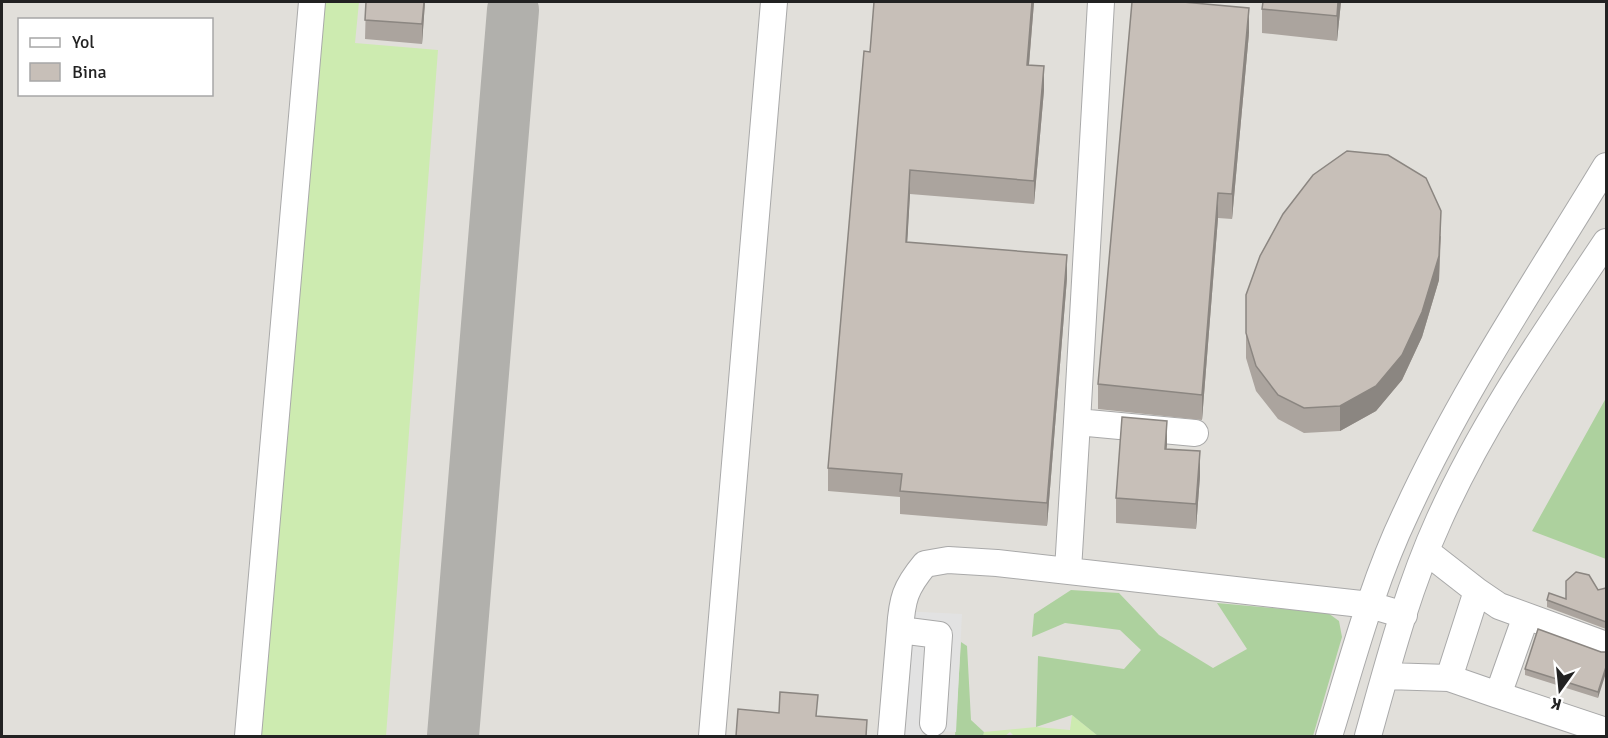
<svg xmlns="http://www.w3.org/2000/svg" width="1608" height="738" viewBox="0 0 1608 738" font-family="Signika,sans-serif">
  <rect width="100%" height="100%" fill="#f2efe9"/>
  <path fill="#e1dfda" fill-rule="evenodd" d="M2,2H1606V736H2ZM20,20H212V94H20Z"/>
  <path fill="#cdebb0" d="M323,2H359L355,43L438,50L386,736H257Z
    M1072,715L1098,736H1014L1010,732L1005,736H983L984,732L1036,727L1070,730Z"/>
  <path fill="#add19e" d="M1606,398V559L1532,531Z
    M1071,590L1119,593L1159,635L1213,668L1247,649L1217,603L1328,613L1339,621L1342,637L1313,736H1098L1072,715L1036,727L1038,656L1124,669L1141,650L1120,630L1065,623L1032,637L1034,614Z
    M961,642L967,646L971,720L984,732L983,736H955Z"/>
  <path fill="#e2e2e2" d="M901,611L962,614L956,732L922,730L921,736H891Z"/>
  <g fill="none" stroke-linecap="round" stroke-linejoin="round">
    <path stroke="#b1b0ac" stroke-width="52" d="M453,736L513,10"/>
    <g stroke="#a9a9a9" stroke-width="28">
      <path id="minor" d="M1101,2L1077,422L1195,433
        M1068,570L1077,422
        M1477,591L1499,606L1606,645
        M900,630C902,599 905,588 925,564L948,560L997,563L1370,605L1404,615
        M1386,676L1449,678L1477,591L1427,552
        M1449,678L1498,695L1526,616
        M1498,695L1606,731
        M248,736L312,2
        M712,736L774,2
        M891,736L900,630L939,635L933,723
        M1329,736C1352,662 1372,584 1406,513C1462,391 1537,280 1606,166
        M1368,736C1388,664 1408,588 1439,520C1484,420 1546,332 1606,242"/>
    </g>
    <use href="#minor" stroke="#fff" stroke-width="26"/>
  </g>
  <path fill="#aba49e" d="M366,2H425L422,44L365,39Z
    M1034,2L1029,65L1044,90L1034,204L910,194L907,242L1067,278L1047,526L900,514V497L828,491V468L870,52Z
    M1341,2L1337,41L1262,33V9Z
    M1249,33L1232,219L1218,218L1202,420L1098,409V384Z
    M1441,236L1439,280L1422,337L1402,380L1376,411L1340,431L1304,433L1278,419L1256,391L1246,358V295Z
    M1167,449L1200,476L1196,529L1116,523V498Z
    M1606,588V629L1547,607V600L1566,599Z
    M1601,652L1598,698L1525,675V669Z"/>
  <path fill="#8b8681" d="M424,2H425L422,44V24Z
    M1032,2H1034L1027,88V65Z
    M1338,2H1341L1337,41V16Z
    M1249,8V33L1232,219V194Z
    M1044,66V90L1034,204V181Z
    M910,170V194L906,265V242Z
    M1218,193V218L1202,420V395Z
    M1441,211L1439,280L1422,337L1402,380L1376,411L1340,431V406Z
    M1067,255V278L1047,526V503Z
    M1167,421V445L1165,473V449Z
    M1200,451V476L1196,529V504Z
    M1606,667V673L1598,698V692Z"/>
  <path fill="#c7bfb8" stroke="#8b8681" stroke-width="1.5" d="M366,2H424L422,24L365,20Z
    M874,2H1032L1027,65L1044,66L1034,181L910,170L906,242L1067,255L1047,503L900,491L902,474L828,468L864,51L870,52Z
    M1132,2H1183L1249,8L1232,194L1218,193L1202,395L1098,384Z
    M1263,2H1338L1337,16L1262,9Z
    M1347,151L1388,155L1426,178L1441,211L1439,256L1422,312L1402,355L1376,386L1340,406L1304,408L1278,395L1256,366L1246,333V295L1260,256L1283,214L1313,175Z
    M1122,417L1167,421L1165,449L1200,451L1196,504L1116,498Z
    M1576,572L1589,575L1598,590L1606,588V622L1547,600L1549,593L1566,599V581Z
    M1538,629L1601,652H1606V667L1598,692L1525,669Z
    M780,692L818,695L816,716L867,720L866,736H736L738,709L779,713Z"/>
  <rect width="1608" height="738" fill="none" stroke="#222222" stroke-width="6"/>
  <rect x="18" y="18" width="195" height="78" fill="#ffffff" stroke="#a7a7a7" stroke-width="1.5"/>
  <rect x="30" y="38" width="30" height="9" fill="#ffffff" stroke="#a7a7a7" stroke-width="1.5"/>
  <text x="72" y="48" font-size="18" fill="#222222">Yol</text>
  <rect x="30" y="63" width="30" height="18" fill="#c7bfb8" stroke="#a7a7a7" stroke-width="1.5"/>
  <text x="72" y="78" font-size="18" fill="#222222">Bina</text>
  <g transform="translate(1560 690) rotate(195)" stroke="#ffffff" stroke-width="4.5" paint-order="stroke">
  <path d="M0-4.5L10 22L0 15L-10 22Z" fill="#222222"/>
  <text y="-9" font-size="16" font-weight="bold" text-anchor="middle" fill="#222222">K</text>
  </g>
</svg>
